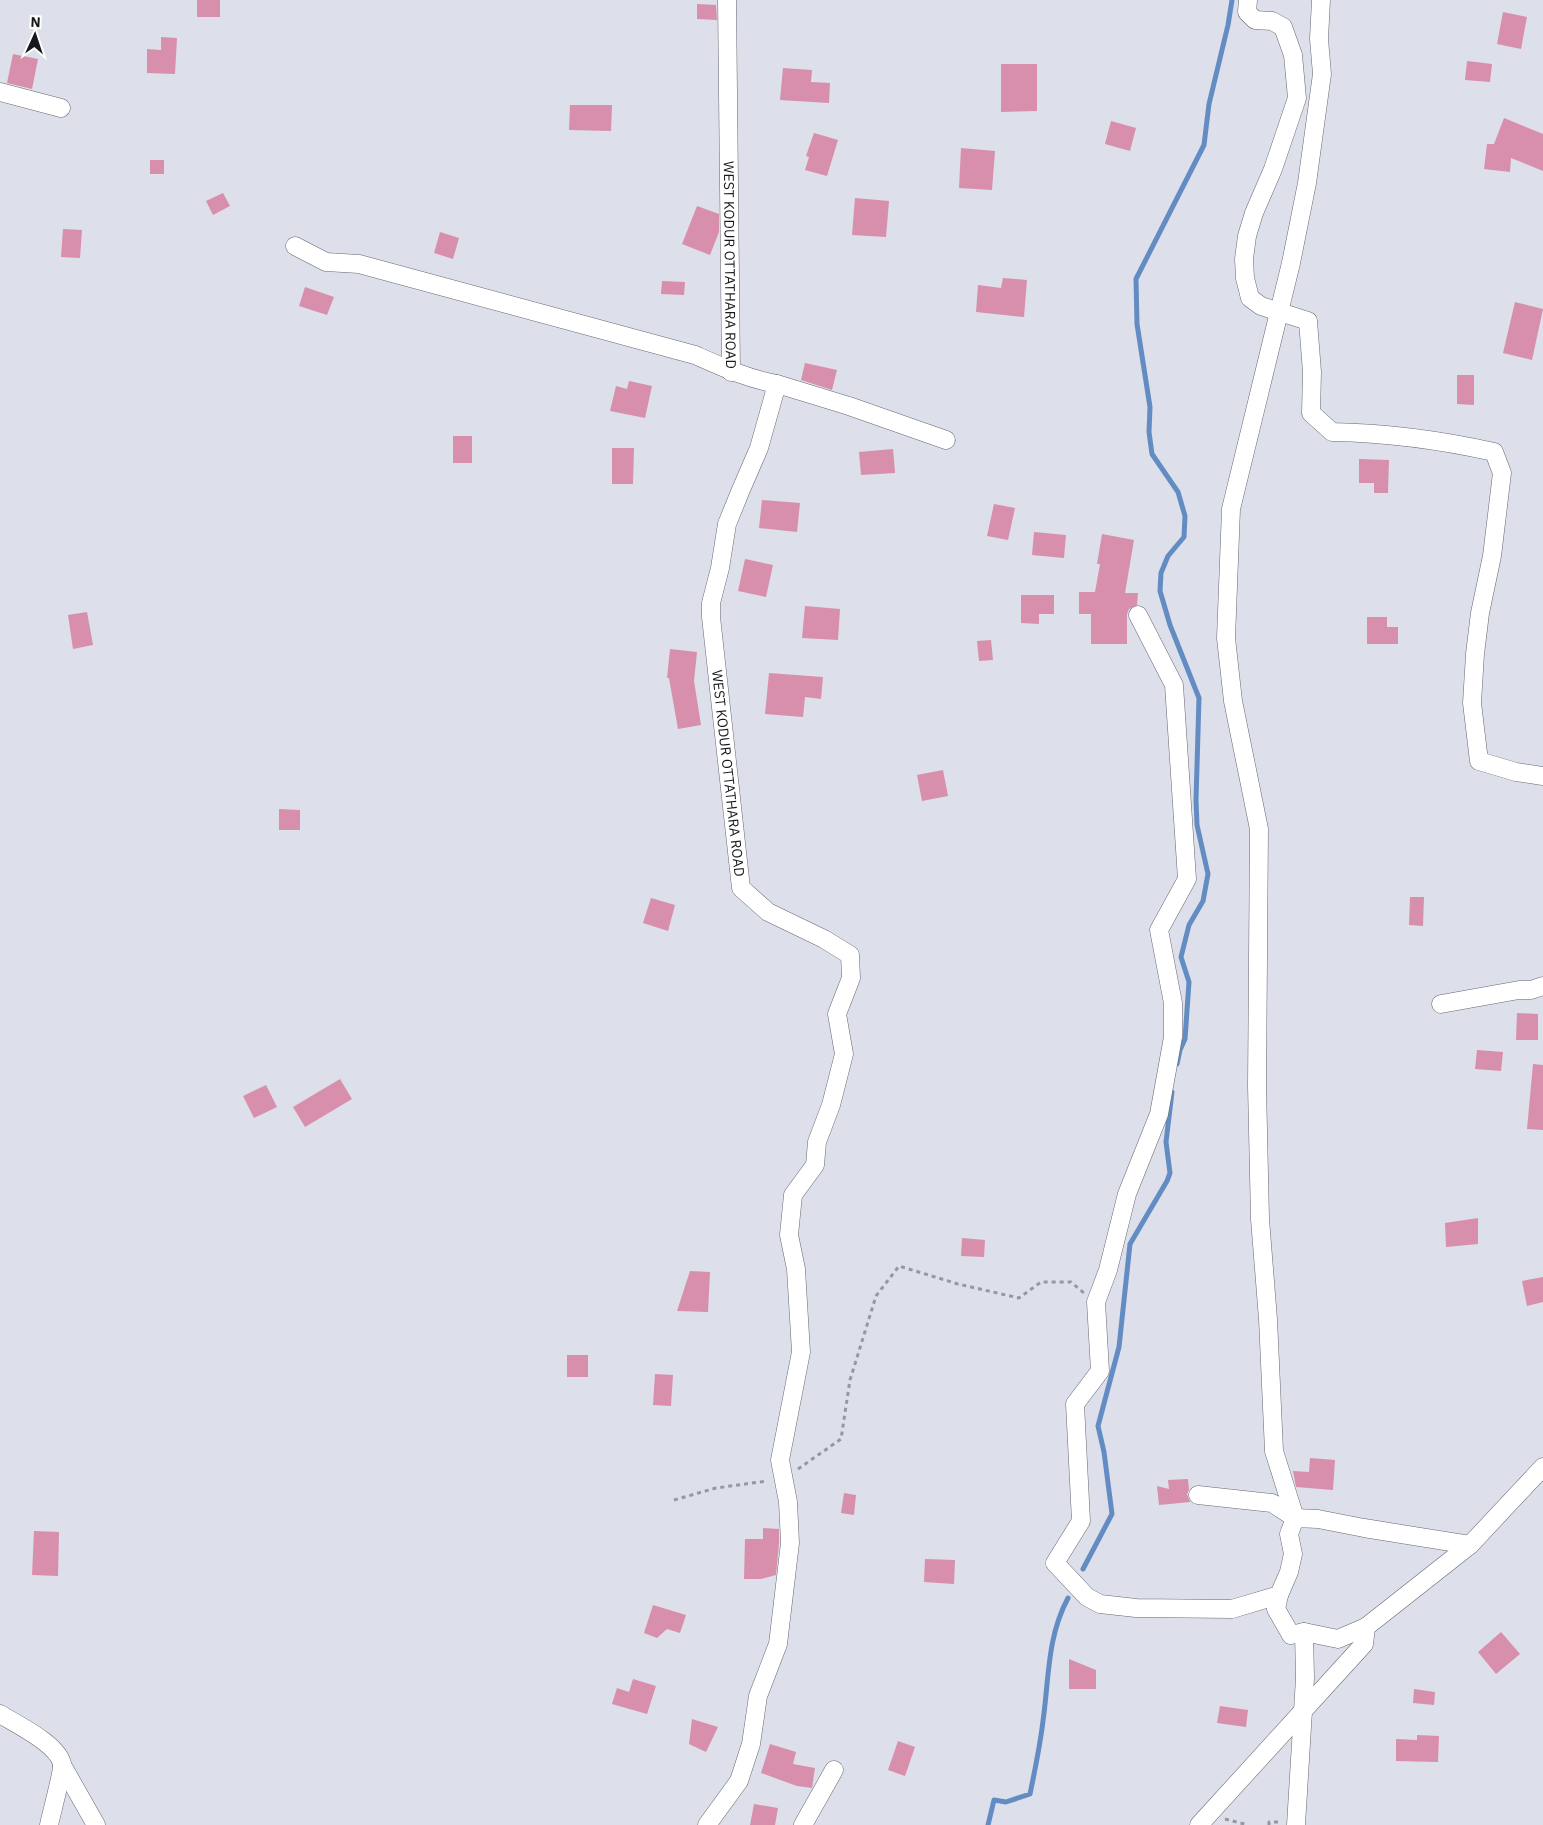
<svg xmlns="http://www.w3.org/2000/svg" width="1543" height="1825" viewBox="0 0 1543 1825" font-family="'IBM Plex Sans',sans-serif">
  <rect width="100%" height="100%" fill="#dddfeb"/>
  <g fill="none" stroke-linecap="round" stroke-linejoin="round">
    <path stroke="#638cc3" stroke-width="5" d="M1177,1064L1180,1050L1185,1039L1189,982L1181,957L1189,925L1203,901L1208,874L1197,825L1196,800L1199,698L1170,625L1160,591L1161,573L1168,556L1184,537L1185,516L1178,492L1152,454L1149,432L1150,407L1137,324L1136,279L1204,145L1209,104L1228,25L1232,0
      M1083,1569L1112,1514L1104,1452L1098,1426L1119,1347L1130,1244L1167,1181L1170,1173L1166,1142L1172,1092
      M988,1825L994,1800L1006,1802L1030,1794C1035,1770 1040,1746 1043,1721C1049,1679 1047,1637 1068,1598"/>
  </g>
  <path fill="#d78fac" d="M197,0H220V17H197Z
    M697,4L716,5L717,20L697,19Z
    M1503,12L1527,17L1521,49L1497,44Z
    M161,37L177,38L175,74L147,73V49L161,50Z
    M13,54L38,59L32,89L7,83Z
    M1467,61L1492,64L1490,82L1465,80Z
    M1001,64H1037V111L1001,112Z
    M783,68L812,70L811,82L830,83L829,103L780,100Z
    M570,105H612L611,131L569,130Z
    M1504,118L1543,134V171L1511,158L1510,172L1484,169L1487,144H1494Z
    M1111,121L1136,128L1130,151L1105,144Z
    M814,133L838,140L827,176L805,170L809,157L806,156Z
    M961,148L995,151L992,190L959,188Z
    M150,160H164V174H150Z
    M223,193L230,206L213,215L206,201Z
    M855,198L889,201L886,237L852,235Z
    M697,206L719,214V232L710,255L682,244Z
    M63,229L82,230L80,258L61,257Z
    M440,232L459,238L453,259L434,253Z
    M1003,278L1027,280L1024,317L976,312L978,285L1001,288Z
    M662,281L685,282L684,295L661,294Z
    M305,287L334,297L327,315L299,306Z
    M1515,302L1543,309L1532,360L1503,353Z
    M805,363L837,370L832,390L801,380Z
    M1457,375H1474V405L1457,404Z
    M629,381L652,386L645,418L610,411L616,386L627,389Z
    M453,436H472V463H453Z
    M612,448H634L633,484H612Z
    M893,449L895,473L861,475L859,452Z
    M1359,459L1389,460L1388,493H1374V483H1359Z
    M762,500L800,503L797,532L759,528Z
    M994,504L1015,508L1008,540L987,536Z
    M1034,532L1066,535L1064,558L1032,555Z
    M1102,534L1134,540L1125,593H1138L1137,605L1129,609L1127,614V644H1091V614H1079V592H1095L1100,564H1097Z
    M745,559L773,565L766,597L738,591Z
    M1021,595H1054V614H1039V624L1021,623Z
    M805,606L840,609L838,640L802,638Z
    M87,612L93,645L73,649L68,615Z
    M1367,617H1387V627H1398V644H1367Z
    M991,640L993,660L979,661L977,641Z
    M670,649L697,652L694,681L701,725L678,729L669,678H667Z
    M769,673L823,677L821,699L805,697L803,717L765,714Z
    M943,770L948,796L922,801L917,775Z
    M279,809L300,810V830H279Z
    M1410,897H1424L1423,926L1409,925Z
    M651,898L675,905L668,931L643,923Z
    M1517,1013L1538,1014V1040H1516Z
    M1477,1050L1503,1052L1501,1071L1475,1069Z
    M1533,1064L1543,1065V1130L1527,1129Z
    M340,1079L352,1099L305,1127L293,1107Z
    M266,1085L277,1107L254,1118L243,1096Z
    M1478,1218V1244L1446,1247L1445,1223Z
    M962,1238L985,1240L984,1257L961,1256Z
    M690,1271L710,1272L708,1312L677,1311Z
    M1543,1277V1302L1527,1306L1522,1281Z
    M567,1355H588V1377H567Z
    M655,1374L673,1375L671,1406L653,1405Z
    M1310,1458L1335,1460L1333,1490L1296,1487L1293,1471L1309,1472Z
    M1188,1479L1189,1490L1187,1494L1190,1502L1159,1505L1157,1486L1169,1489L1168,1480Z
    M844,1493L856,1495L854,1515L841,1513Z
    M763,1528L779,1529V1543L776,1575L761,1579H744L745,1539H763Z
    M34,1531L59,1532L58,1576L32,1575Z
    M925,1559L955,1560L954,1584L924,1582Z
    M653,1605L686,1615L680,1633L667,1629L657,1638L644,1633Z
    M1501,1632L1520,1654L1496,1674L1478,1652Z
    M1069,1659L1096,1670V1689H1069Z
    M633,1679L656,1686L647,1714L612,1704L617,1688L629,1692Z
    M1414,1689L1435,1692L1434,1705L1413,1703Z
    M1220,1706L1248,1710L1246,1727L1217,1723Z
    M692,1719L718,1727L706,1752L689,1744Z
    M1417,1735L1439,1736L1438,1762L1396,1761V1739L1417,1740Z
    M898,1741L915,1747L905,1776L888,1770Z
    M770,1744L796,1752L793,1764L815,1768L812,1788L797,1786L761,1773Z
    M754,1804L778,1808L775,1825H750Z"/>
  <g fill="none" stroke-linecap="round" stroke-linejoin="round">
    <g stroke="#666771" stroke-width="19">
      <g id="minor">
        <path id="s1" d="M727,0L731,372"/>
        <path d="M1248,0L1247,12L1255,20L1272,21L1283,27L1293,55L1297,98L1273,169L1254,213L1247,236L1244,259L1245,278L1250,298L1261,306L1308,321L1312,372L1311,413L1332,432C1388,433 1440,440 1494,452L1502,473L1492,556L1480,613L1475,654L1472,703L1479,761L1516,772L1543,776"/>
        <path d="M0,92L61,108"/>
        <path id="s2" d="M295,246L326,262L359,264L695,355C722,367 748,379 777,384L759,448L740,492L727,524L720,568L711,603V617L741,888L768,912L824,939L850,955L851,978L837,1014L844,1054L831,1105L817,1142L815,1165L793,1195L789,1235L796,1269L801,1352L780,1460L788,1502L790,1543L778,1644L758,1696L751,1744L739,1781L707,1825"/>
        <path d="M777,384L849,406L946,440"/>
        <path d="M1138,615L1174,685L1187,879L1159,930L1173,1003V1037L1159,1114L1127,1194L1108,1270L1096,1302L1100,1371L1075,1404L1081,1521L1055,1563L1087,1597L1100,1604L1136,1608L1232,1609L1279,1595L1289,1572L1293,1554L1289,1534L1295,1518L1318,1519L1364,1528L1470,1545"/>
        <path d="M1441,1004L1519,990H1531L1543,986"/>
        <path d="M1198,1495L1272,1503L1295,1518L1274,1451L1268,1319L1260,1219L1257,1086L1259,829L1233,701L1226,638L1231,509L1291,263L1307,183L1322,74L1319,39L1321,0"/>
        <path d="M1279,1595L1276,1609L1291,1635L1304,1632L1338,1639L1366,1627"/>
        <path d="M0,1714C16,1724 58,1744 62,1764C63,1771 51,1815 49,1825"/>
        <path d="M62,1765L96,1825"/>
        <path d="M803,1825L834,1770"/>
        <path d="M1199,1825L1364,1644L1366,1627L1470,1545L1543,1467"/>
        <path d="M1296,1825L1305,1678L1304,1632"/>
      </g>
    </g>
    <path stroke="#9698a1" stroke-width="3" stroke-dasharray="4 4" stroke-linecap="butt" d="M798,1469L841,1439L850,1380L876,1296L899,1266L958,1284L1019,1298L1041,1282H1071L1084,1293
      M674,1500L716,1488L767,1481
      M1225,1819L1248,1825
      M1269,1825V1822H1280"/>
    <use href="#minor" stroke="#fff" stroke-width="18"/>
  </g>
  <g text-anchor="middle" stroke-width="5" stroke-linejoin="round" paint-order="stroke">
    <g font-size="14" fill="#18191d" stroke="#fff">
      <text dy="5" stroke="none"><textPath href="#s1" startOffset="265">WEST KODUR OTTATHARA ROAD</textPath></text>
      <text dy="5" stroke="none"><textPath href="#s2" startOffset="904">WEST KODUR OTTATHARA ROAD</textPath></text>
    </g>
  </g>
  <g transform="translate(35 35) rotate(3)" stroke="#ffffff" stroke-width="4" paint-order="stroke">
  <path d="M0-4L9 19L0 12L-9 19Z" fill="#18191d"/>
  <text y="-8" font-size="14" font-weight="bold" text-anchor="middle" fill="#18191d">N</text>
  </g>
</svg>
